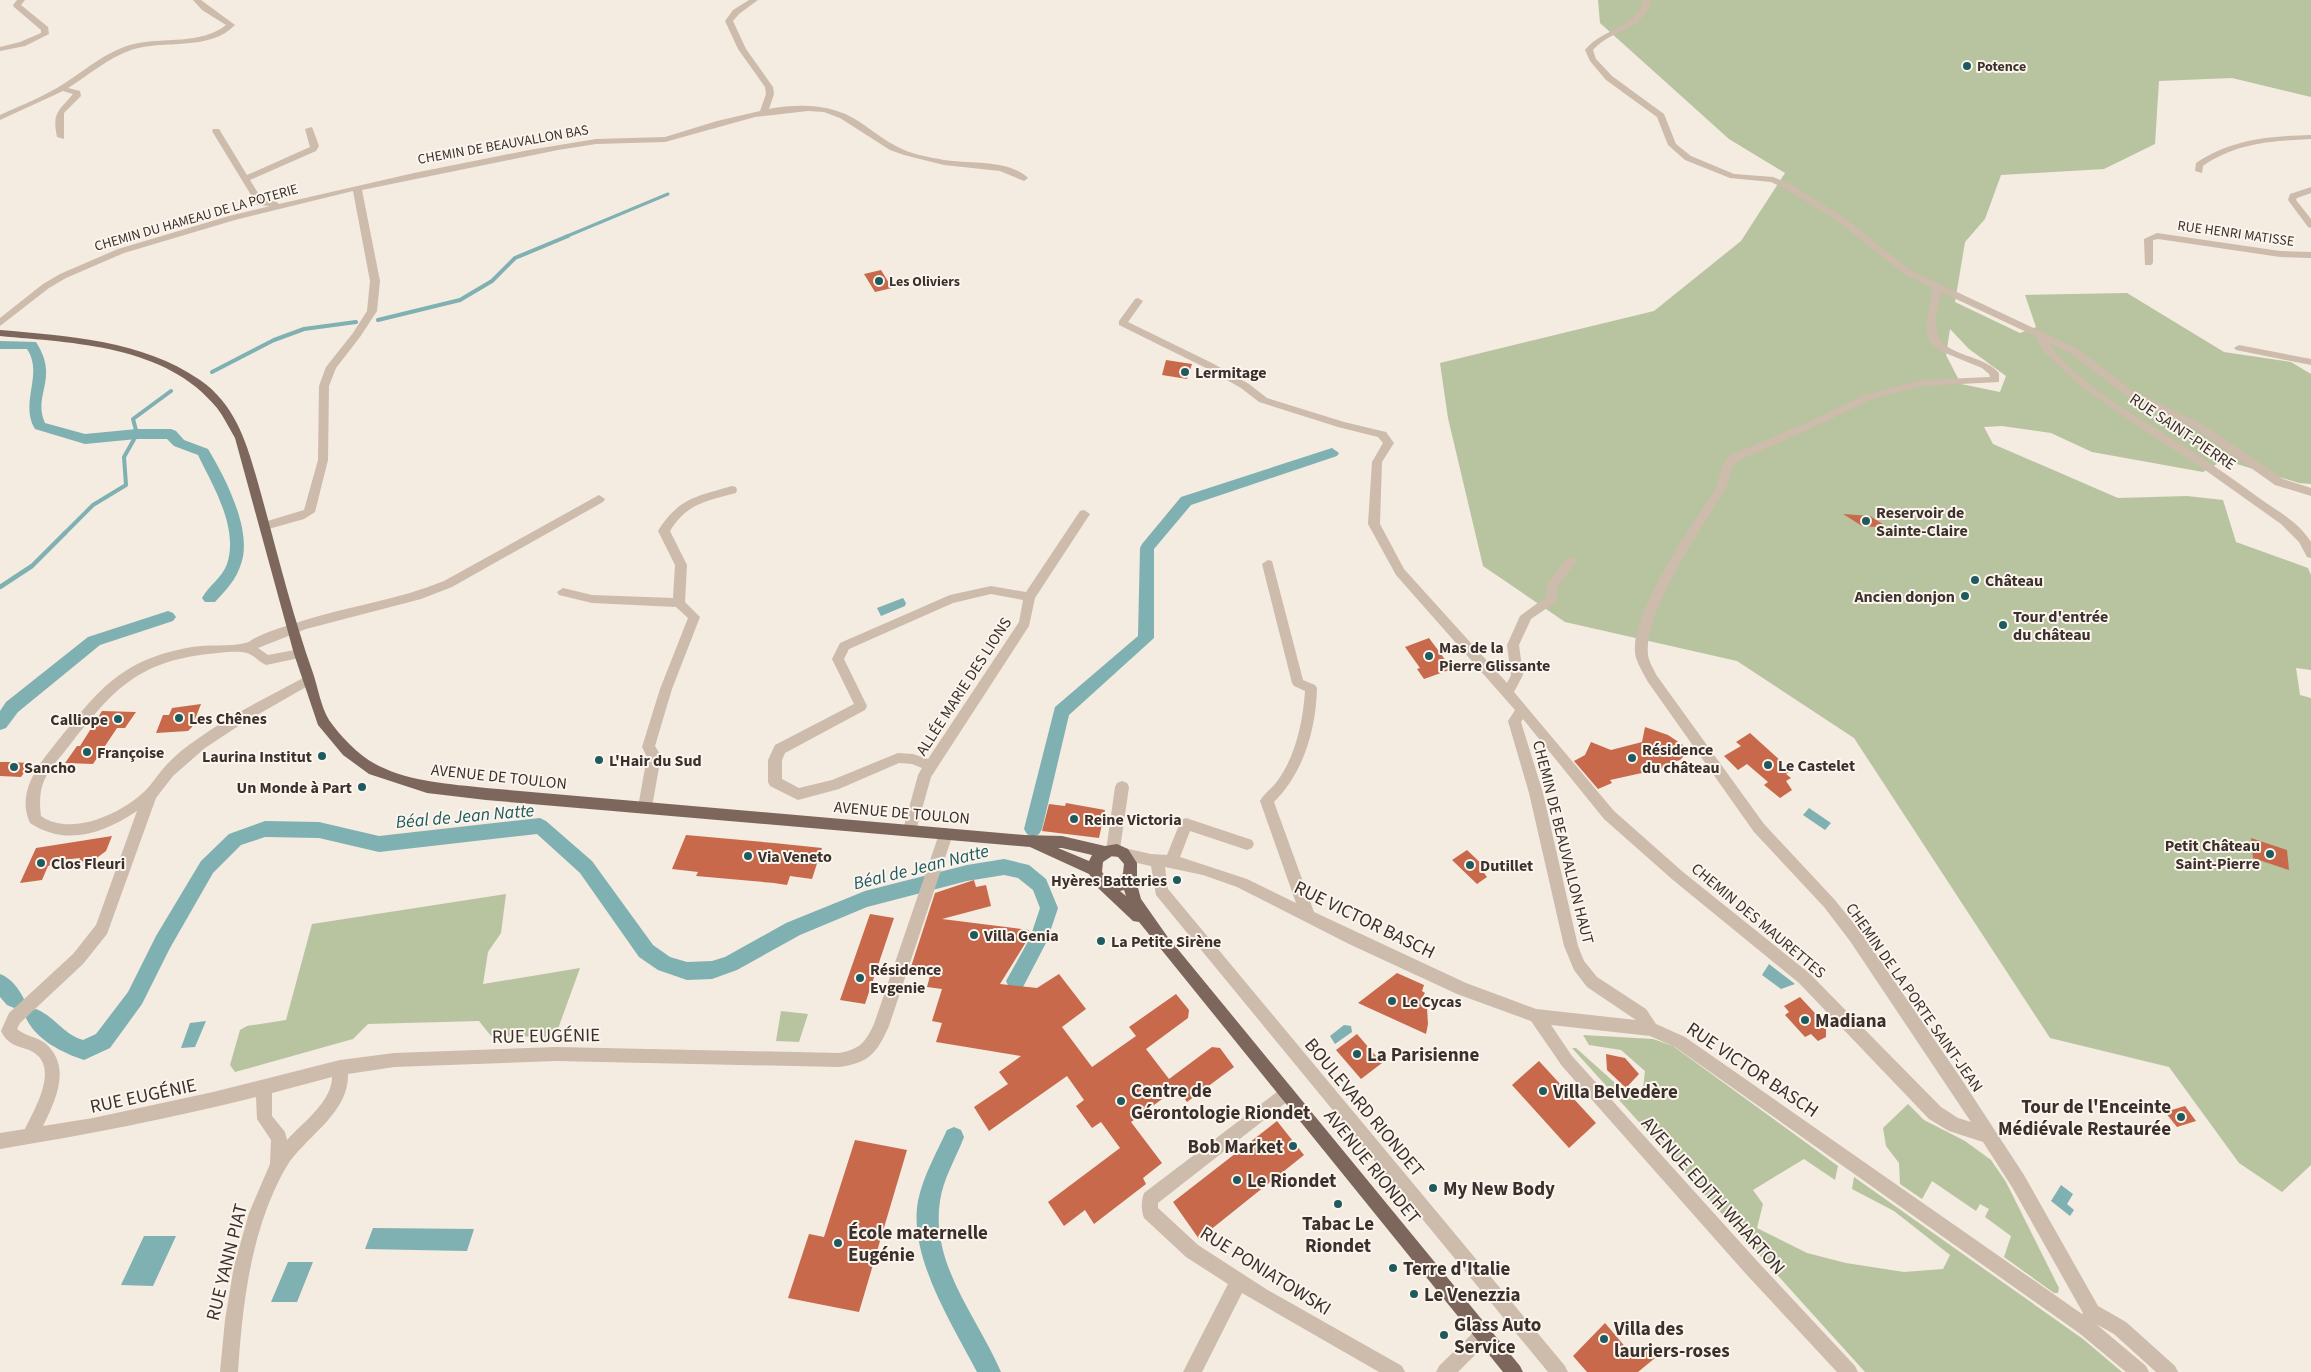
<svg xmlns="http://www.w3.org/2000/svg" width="2311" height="1372" viewBox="0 0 2311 1372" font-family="'Source Sans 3',sans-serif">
  <rect width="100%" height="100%" fill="#f4ebe1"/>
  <path fill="#b8c4a0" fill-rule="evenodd" d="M1598,0H2311V97L2232,78L2159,81L2155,144L2104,169L2001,175L1985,219L1965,242L1955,302L2020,333L2036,327L2025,295L2127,293L2224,352L2291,362L2311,374V484L2299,483L2224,460L2203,472L2092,452L2051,433L2002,426L1984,427L1993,444L2118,498L2187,496L2223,500L2236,542L2308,568L2311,575V670L2296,668L2300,695L2311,698V1165L2282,1192L2239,1163L2169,1067L2050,1038L1854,738L1737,661L1565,622L1483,566L1448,418L1440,363L1654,311L1741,241L1785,173L1729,139L1600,23ZM1950,329L1969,349L2006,376L2000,392L1961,384L1946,355Z
    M506,894L501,933L488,952L483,984L580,968L555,1037L491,1036L479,1021L368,1024L353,1039L235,1072L230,1065L240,1030L247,1026L286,1020L312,924Z
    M781,1011L808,1014L799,1042L776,1041Z
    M1583,1035L1653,1039L1673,1046L1838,1166L1835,1180L1804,1159L1753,1190L1763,1204L1757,1228L1807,1253L1846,1263L1904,1272L1943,1269L1950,1255L1894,1211L1852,1189L1854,1177L2083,1339L2122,1372H1865L1572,1048H1576L1633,1099L1642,1097L1645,1071L1621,1050L1589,1045Z
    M1908,1104L1924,1120L1965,1141L1991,1160L2006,1182L2059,1288L2058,1293H2054L2004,1257L2011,1236L1985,1217L1989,1209L1980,1204L1976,1211L1932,1181L1922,1199L1900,1184L1899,1163L1886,1146L1883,1128Z"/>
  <path fill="#7fb0b2" d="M903,598L906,603L905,606L881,616L877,608Z
    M1809,808L1831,823L1825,830L1803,815Z
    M1769,964L1795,984L1781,989L1762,975Z
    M206,1021L195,1047L181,1048L190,1023Z
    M1344,1025L1351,1026L1352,1032L1335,1044L1330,1036Z
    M2061,1185L2073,1194L2067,1204L2074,1210L2070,1216L2051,1201Z
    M373,1228L474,1229L467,1251L365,1249Z
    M144,1236H176L153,1286L121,1285Z
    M288,1262H313L297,1302H271Z"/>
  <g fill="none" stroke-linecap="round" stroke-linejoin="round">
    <path stroke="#7fb0b2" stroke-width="3" d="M565,237L668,194"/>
    <path stroke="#7fb0b2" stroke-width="4" d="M378,320L460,300L492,281L515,258L568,236
      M212,372L274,340L304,329L356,322
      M64,534L93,505L126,485L124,457L137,434L133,419L171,391"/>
    <path stroke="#7fb0b2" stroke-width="4.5" d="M0,587L32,566L65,533"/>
    <path fill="#7fb0b2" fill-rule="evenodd" d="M0,341L36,342C60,379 32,395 45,423L85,434L137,429H171L176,431L184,440L208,449C225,477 253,531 241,564C236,580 226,590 215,602H205L202,598C209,585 222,578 227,564C239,528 213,486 198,455L174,446L167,439H137L85,444L35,429C19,403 44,374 27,349H0Z
      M1332,448L1339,453L1337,456L1191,505L1154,549V638L1069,715L1042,829L1039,834L1033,837L1027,834L1024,829L1055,707L1138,636L1140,548L1142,544L1181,497Z
      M168,611L173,613L176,617L173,621L100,645L18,712L6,728L0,730V711L6,702L88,637Z
      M540,818L546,821L592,861L653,945L670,957L687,962L712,961L725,957L786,923L865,891L967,865L1004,859L1029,865L1046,879L1058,908L1047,941L1023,987L1016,990L1009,987L1006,981L1030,938L1040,908L1033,890L1018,878L1004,875L967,881L867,907L800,935L737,970L712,979L687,980L658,970L639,957L580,873L537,834L379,852L319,838L265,837L241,845L213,873L170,948L142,1004L110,1048L84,1060C63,1053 36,1040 26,1018L29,1011L36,1009C54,1016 64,1035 83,1040L96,1034L128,992L156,936L201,861L229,834L265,821L319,822L379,836Z
      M0,974C11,978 19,989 24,999L21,1005L14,1008L7,1005L0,997Z
      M954,1127L961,1130L964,1137C956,1158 943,1179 940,1201C930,1264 978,1318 1001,1372H977C952,1324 908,1256 918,1201C923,1176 937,1152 947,1130Z"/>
  </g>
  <path fill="#c8694b" d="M881,270L892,288L875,292L864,274Z
    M1166,360L1192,364L1187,379L1162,375Z
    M1843,514L1870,516L1889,528L1862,526Z
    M1429,638L1452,669L1424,679L1417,669L1420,668L1405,647Z
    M201,704L192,727L188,731L156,733L163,715H169L172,708Z
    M102,711L136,712L125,728H117L93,764L65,763L77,746H80Z
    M1645,727L1668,735L1683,745L1688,752L1680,760L1667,764L1669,767L1610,780L1612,783L1598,789L1574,761L1585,755L1591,742L1611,750L1642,742Z
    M1750,733L1782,762L1779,764L1789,772L1786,774L1791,778L1786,781L1792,790L1780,798L1764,785L1768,782L1747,764L1738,770L1724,756L1741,746L1736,742Z
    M0,762H8L31,763L21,777L0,776Z
    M1066,803L1105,810L1099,838L1042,831L1049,804L1065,806Z
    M686,835L774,843L822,848L812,879L790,876L787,885L774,883L696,876L698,872L672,869Z
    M112,836L106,851L98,857L94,865L90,861L78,862L80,858L53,861L51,865L48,866L42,880L20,883L36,848Z
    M2251,838L2287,850L2289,870L2253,858Z
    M1467,850L1488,870L1484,873L1487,877L1477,884L1452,860Z
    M974,880L976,887L986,885L991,906L942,919L1029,930L1026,942L1000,984L1037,988L1059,974L1086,1009L1062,1027L1092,1067L1136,1036L1129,1027L1176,994L1189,1010L1188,1018L1146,1049L1169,1079L1212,1047L1220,1048L1234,1067L1187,1102L1177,1088L1131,1122L1162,1163L1143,1178L1146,1184L1094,1224L1085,1210L1064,1226L1048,1202L1120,1148L1101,1122L1092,1128L1076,1106L1084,1100L1067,1076L989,1131L974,1107L1008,1084L999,1072L1021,1056L936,1042L942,1023L932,1021L942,989L927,987L930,976L909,973L935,893Z
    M870,914L894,918L865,1004L840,1000Z
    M1397,973L1424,985L1422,991L1425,993L1422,998L1427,1008L1428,1024L1426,1034L1358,1003Z
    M1800,997L1826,1025V1037L1818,1041L1811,1034L1805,1037L1785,1015L1789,1012L1784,1006Z
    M1357,1034L1382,1063L1361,1079L1336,1050Z
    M1606,1054L1625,1058L1639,1074L1626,1088L1607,1070Z
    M1539,1061L1596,1123L1569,1148L1512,1085Z
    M2185,1106L2196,1121L2177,1127L2165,1112Z
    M1277,1121L1304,1155L1199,1239L1173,1202Z
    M855,1140L907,1150L859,1312L788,1298L809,1234L824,1237Z
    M1605,1323L1633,1356L1644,1345L1655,1358L1638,1372H1587L1573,1356Z"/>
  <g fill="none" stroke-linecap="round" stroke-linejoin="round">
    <path fill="#cdbbac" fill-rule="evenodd" d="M17,0H25L21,5L48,27L49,34L25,46L0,51V47L20,42L41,33V30L14,7L13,5Z
      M193,0H201L235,25C209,52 163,39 131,50C108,58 89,75 68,88L80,91L81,96L64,113V139L57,137C52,112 58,112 73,94L63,91L0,120V115C22,105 45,96 65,83C87,69 108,50 134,44C164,37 201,45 226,25L202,10Z
      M749,0H758L739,14L733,21L746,49L773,87L774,94L769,109C791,105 816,104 837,111C860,118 876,136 896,146C910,154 928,157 944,160C969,164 1008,159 1028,178L1024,181L1000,171L944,165L904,155L890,150L840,118L824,112L808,111L755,117L665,142L596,144L558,150L362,190L380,281L377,311L360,337L336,368L329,386L328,460L315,512L304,519L265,530L261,529L259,526L261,523L304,510L318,460L319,386L326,367L353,333L367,311L370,281L353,191L235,220L124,253L66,278L49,288L0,326V318L43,284L60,274L118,249L229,216L270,206L257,205L212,131L213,129H219L247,175L310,147L305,129L312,127L319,146L316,151L250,180L263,201H275L279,204L414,173L529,150L596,139L665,137L717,121L760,111L766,94L765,87L738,49L725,21L733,10Z
      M1643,0H1651C1643,33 1612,28 1593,50L1596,59L1612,76L1664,114L1676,144L1691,156L1734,174L1773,177L1790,184L1842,216L1910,270L2078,349L2133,391L2204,425L2283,479L2311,488V496L2275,485L2196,429L2125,395L2070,353L2049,343C2072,381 2149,424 2187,448C2212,464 2236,481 2259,498C2277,511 2299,522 2311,542V558L2307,557L2299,542L2281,524L2205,470L2133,423L2083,388L2044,352L2035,336L1941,292C1939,303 1935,316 1936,327C1937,357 1983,353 1999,373V382L1922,386L1894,393L1870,400L1821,424L1738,461L1732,467L1727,486C1704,526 1643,610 1648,655C1649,662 1654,670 1657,676L1764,824L1834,899L1860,931L1960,1077L2024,1175L2098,1306L2126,1322L2175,1366L2178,1372H2156L2114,1334L2096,1324L2146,1366L2149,1372H2126L2079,1333L1675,1047L1650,1036L1551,1025L1572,1056L1758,1262L1855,1366L1858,1372H1837L1746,1274L1562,1066L1531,1021L1457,994L1349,944L1237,887L1203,875L1165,867L1168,889L1565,1366L1568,1372H1548L1156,895L1151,866L1124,860L1118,855L1113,857L1108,855L1106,851L1115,787L1117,783L1122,781L1127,783L1129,787L1120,849L1124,848L1151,854L1167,855L1181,820L1186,818L1252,840L1254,844L1252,848L1247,850L1190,831L1180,857L1247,879L1296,903L1260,801C1264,793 1273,788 1278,780C1296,755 1303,721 1305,691L1294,686L1292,683L1262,564L1268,560L1272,561L1303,680L1315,685L1317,688C1316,729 1304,772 1274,802L1314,912L1466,983L1536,1009L1636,1020L1587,987L1574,970L1564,946L1529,793L1508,721L1515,710L1396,575L1368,524L1372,462L1383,443L1378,437L1338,427L1259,402L1241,388L1204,367L1119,325V321L1135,299L1138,298L1143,301L1128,322L1212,363L1249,384L1267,398L1344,422L1386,432L1394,443L1382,462L1380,524L1404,569L1507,683L1511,675L1507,645L1520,616L1546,597V585L1567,558H1575L1577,561L1575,564L1558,586L1556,602L1531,619L1519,645L1523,675L1514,692L1614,811L1683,872L1809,973L1941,1107L1958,1118L1971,1122L1850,941L1824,907L1754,832L1648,682C1644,675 1639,666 1636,658C1625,618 1695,522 1717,486L1722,466L1730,455L1813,420L1862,396L1888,388L1922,380L1990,377L1989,374L1982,368L1938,350L1929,341L1926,327L1932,288L1904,274L1836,220L1784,188L1771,182L1730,178L1685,160L1668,145L1657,117L1606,80L1590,61L1585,50C1602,28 1637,29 1643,0ZM1523,719L1604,819L1673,880L1799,983L1929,1119L1949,1131L1983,1142L2012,1187L2083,1313L2082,1314L1685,1037L1656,1024L1646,1009L1597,977L1584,961L1578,946L1543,793L1521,722Z
      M2311,135V139C2272,141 2236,143 2203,166L2202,173L2195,171L2196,163C2231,139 2270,136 2311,135Z
      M2311,187V193L2297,198L2296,200L2311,219V228L2308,227L2288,200L2290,194Z
      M2157,233L2280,251L2311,252V258L2280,257L2158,239L2153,240V263L2151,265H2145L2144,239Z
      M2239,345L2311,359V365L2236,350L2234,348Z
      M732,486L736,487L737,490L736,493C707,501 687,503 670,531L687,565L685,602L700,617L672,689L655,746L661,756L652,807L650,811L645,813L640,811L638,807L647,757L642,747L660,689L688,618L676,607L592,603L559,595L557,592L563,588L592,595L673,598L675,565L658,531C678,498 698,496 732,486Z
      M599,495L605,499L603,502L452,587L421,599L306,629L258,648L268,655L300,649L306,654L304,657L266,665C259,662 254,655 247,653C238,650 217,653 208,654C138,662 114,689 72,742C51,770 36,778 41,816C71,837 121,814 145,791C151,785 156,777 162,770C171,759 184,748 196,740C230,715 268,697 305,677H313L315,680L313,683L243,723L205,748L173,776L156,798L107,934L83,964L20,1023L17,1029C25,1036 37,1037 45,1043C72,1066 56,1100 43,1126L93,1118L213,1092L340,1060L394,1053L556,1047L839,1053C860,1049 865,1043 874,1024L939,834L941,830L946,828L951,830L953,834L889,1026C877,1053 869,1063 839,1067L556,1061L394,1067L348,1074C349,1111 310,1134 290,1161C284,1170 279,1180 274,1191C249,1247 242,1311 238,1372H220L225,1320L234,1266L249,1213L270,1164L271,1140L257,1119L256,1097C172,1118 85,1135 0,1149V1133L25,1129C35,1108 62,1064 29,1050C17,1046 7,1044 1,1031L9,1013L73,954L96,925L137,811C104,833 66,847 30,823C17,795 35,769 52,748C97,693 117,660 192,647C209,644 229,647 245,643C249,643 252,639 255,638C269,631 286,626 302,621C349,606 398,600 444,581ZM332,1077C332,1102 302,1123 287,1140L285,1132L272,1116V1093Z
      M1084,510L1090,514L1035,598L1029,626L931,777L915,834L910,836L905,834L903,830L918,775L922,768L912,764L899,763L839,789L798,800L770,786L768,782V760L775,745L854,704L832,659L840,643L950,595L991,586L1026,592L1080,511ZM991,594L1023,600L1019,622L928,759L913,754L898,753L832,780L799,788L782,779V760L785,753L865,710L867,706L844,659L849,649L953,603Z
      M1286,1085L1292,1088L1294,1093L1292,1098L1158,1203V1208L1198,1245L1266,1289L1402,1366L1405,1372H1379L1242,1293L1202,1372H1183L1228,1284L1186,1257L1144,1218C1141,1210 1141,1201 1144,1193Z
      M1483,1326L1489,1329L1492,1335L1489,1341L1458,1372H1436L1439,1366L1477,1329Z"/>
    <path fill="#7d675c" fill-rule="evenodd" d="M0,330C68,336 142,340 200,380C236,405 247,444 258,483C276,547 291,611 313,673C318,688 321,707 329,720C341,737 360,757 379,766C412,782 450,784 486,788L1024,835L1062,836L1105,846L1117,844L1128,849L1137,863V884L1141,899L1167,936L1520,1366L1523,1372H1503L1139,922L1133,921L1098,888L1089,874L1030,847L486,800L427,793L369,774L343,755L318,725L294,654L235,438C229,428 224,417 217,408C166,345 74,343 0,336ZM1058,848H1062L1092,855L1089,861ZM1112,856L1118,857L1124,864L1123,873L1117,880H1109L1102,872L1103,862ZM1124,890L1126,896L1120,891Z"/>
  </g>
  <g fill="#1f5a5e" stroke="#fbf5ee" stroke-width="2">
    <circle cx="1967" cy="66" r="5"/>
    <circle cx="879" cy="281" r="5"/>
    <circle cx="1185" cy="372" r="5"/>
    <circle cx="1866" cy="521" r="5"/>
    <circle cx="1975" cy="580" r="5"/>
    <circle cx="1965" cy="596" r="5"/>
    <circle cx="2003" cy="625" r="5"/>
    <circle cx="1429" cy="656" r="5"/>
    <circle cx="179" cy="718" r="5"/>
    <circle cx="118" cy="719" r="5"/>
    <circle cx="87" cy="752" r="5"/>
    <circle cx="322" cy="756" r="5"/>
    <circle cx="1632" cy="758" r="5"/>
    <circle cx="599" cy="760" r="5"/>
    <circle cx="1768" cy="765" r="5"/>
    <circle cx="14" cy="767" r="5"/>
    <circle cx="362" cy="787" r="5"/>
    <circle cx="1074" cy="819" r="5"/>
    <circle cx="2270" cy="854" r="5"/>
    <circle cx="748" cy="856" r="5"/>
    <circle cx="41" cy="863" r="5"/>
    <circle cx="1470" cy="865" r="5"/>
    <circle cx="1177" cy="880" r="5"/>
    <circle cx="974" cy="935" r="5"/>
    <circle cx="1101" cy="941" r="5"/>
    <circle cx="860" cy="978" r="5"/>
    <circle cx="1392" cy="1001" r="5"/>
    <circle cx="1805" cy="1020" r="5"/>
    <circle cx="1357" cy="1054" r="5"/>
    <circle cx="1543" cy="1091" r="5"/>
    <circle cx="1121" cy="1101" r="5"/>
    <circle cx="2181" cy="1117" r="5"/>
    <circle cx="1293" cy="1146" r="5"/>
    <circle cx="1237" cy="1180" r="5"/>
    <circle cx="1433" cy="1188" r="5"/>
    <circle cx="1338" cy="1204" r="5"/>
    <circle cx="838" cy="1243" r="5"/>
    <circle cx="1393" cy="1268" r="5"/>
    <circle cx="1414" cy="1294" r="5"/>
    <circle cx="1444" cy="1335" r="5"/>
    <circle cx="1604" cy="1339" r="5"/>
  </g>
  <g text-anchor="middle" stroke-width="4" stroke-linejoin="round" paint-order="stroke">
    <g font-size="14" font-weight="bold" fill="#3b302b" stroke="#fbf5ee" text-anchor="start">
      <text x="1977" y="71">Potence</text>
      <text x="889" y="286">Les Oliviers</text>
    </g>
    <g font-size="14" fill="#3b302b" stroke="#fbf5ee">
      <text transform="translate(503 144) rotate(-10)" y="5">CHEMIN DE BEAUVALLON BAS</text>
      <text transform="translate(196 217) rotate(-16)" y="5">CHEMIN DU HAMEAU DE LA POTERIE</text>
      <text transform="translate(2236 233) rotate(8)" y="5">RUE HENRI MATISSE</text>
    </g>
    <g font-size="16" font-weight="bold" fill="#3b302b" stroke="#fbf5ee" text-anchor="start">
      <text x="1195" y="378">Lermitage</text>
      <text x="1876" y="518">Reservoir de<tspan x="1876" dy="18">Sainte-Claire</tspan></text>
      <text x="1985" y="586">Château</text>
      <text x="1955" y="602" text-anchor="end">Ancien donjon</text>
      <text x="2013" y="622">Tour d'entrée<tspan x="2013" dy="18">du château</tspan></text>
      <text x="1439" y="653">Mas de la<tspan x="1439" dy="18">Pierre Glissante</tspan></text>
      <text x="189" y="724">Les Chênes</text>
      <text x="108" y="725" text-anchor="end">Calliope</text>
      <text x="1642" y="755">Résidence<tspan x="1642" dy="18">du château</tspan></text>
      <text x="97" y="758">Françoise</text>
      <text x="312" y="762" text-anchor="end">Laurina Institut</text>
      <text x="609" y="766">L'Hair du Sud</text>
      <text x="1778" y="771">Le Castelet</text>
      <text x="24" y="773">Sancho</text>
      <text x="352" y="793" text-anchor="end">Un Monde à Part</text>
      <text x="1084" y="825">Reine Victoria</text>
      <text x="2260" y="851" text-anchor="end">Petit Château<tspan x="2260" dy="18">Saint-Pierre</tspan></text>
      <text x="758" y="862">Via Veneto</text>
      <text x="51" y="869">Clos Fleuri</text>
      <text x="1480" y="871">Dutillet</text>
      <text x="1167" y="886" text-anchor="end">Hyères Batteries</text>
      <text x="984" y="941">Villa Genia</text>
      <text x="1111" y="947">La Petite Sirène</text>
      <text x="870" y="975">Résidence<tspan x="870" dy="18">Evgenie</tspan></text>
      <text x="1402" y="1007">Le Cycas</text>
    </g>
    <g font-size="16" fill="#3b302b" stroke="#fbf5ee">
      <text transform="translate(2183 431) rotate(34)" y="6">RUE SAINT-PIERRE</text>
      <text transform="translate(963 686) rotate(-57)" y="6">ALLÉE MARIE DES LIONS</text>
      <text transform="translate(499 776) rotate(6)" y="6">AVENUE DE TOULON</text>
      <text transform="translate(902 812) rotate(5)" y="6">AVENUE DE TOULON</text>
      <text transform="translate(1564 842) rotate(76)" y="6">CHEMIN DE BEAUVALLON HAUT</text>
      <text transform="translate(1759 920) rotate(40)" y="6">CHEMIN DES MAURETTES</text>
      <text transform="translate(1915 997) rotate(55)" y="6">CHEMIN DE LA PORTE SAINT-JEAN</text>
    </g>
    <g font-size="18" font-style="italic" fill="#1f5a5e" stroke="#fbf5ee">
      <text transform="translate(465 816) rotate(-5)" y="6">Béal de Jean Natte</text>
      <text transform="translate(921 867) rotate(-14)" y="6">Béal de Jean Natte</text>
    </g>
    <g font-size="19" fill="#3b302b" stroke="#fbf5ee">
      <text transform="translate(1365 919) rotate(26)" y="7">RUE VICTOR BASCH</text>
      <text transform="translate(546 1035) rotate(-1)" y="7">RUE EUGÉNIE</text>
      <text transform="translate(1753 1069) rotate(34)" y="7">RUE VICTOR BASCH</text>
      <text transform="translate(143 1095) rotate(-12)" y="7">RUE EUGÉNIE</text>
      <text transform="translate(1365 1107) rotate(50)" y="7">BOULEVARD RIONDET</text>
      <text transform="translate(1373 1166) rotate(51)" y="7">AVENUE RIONDET</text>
      <text transform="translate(1714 1195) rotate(48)" y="7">AVENUE EDITH WHARTON</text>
      <text transform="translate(226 1262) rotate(-76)" y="7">RUE YANN PIAT</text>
      <text transform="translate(1266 1270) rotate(32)" y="7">RUE PONIATOWSKI</text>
    </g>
    <g font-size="19" font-weight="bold" fill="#3b302b" stroke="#fbf5ee" text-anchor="start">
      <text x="1815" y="1027">Madiana</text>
      <text x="1367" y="1061">La Parisienne</text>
      <text x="1131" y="1097">Centre de<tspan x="1131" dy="22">Gérontologie Riondet</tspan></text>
      <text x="1553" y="1098">Villa Belvedère</text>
      <text x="2171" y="1113" text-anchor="end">Tour de l'Enceinte<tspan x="2171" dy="22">Médiévale Restaurée</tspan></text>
      <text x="1283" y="1153" text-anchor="end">Bob Market</text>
      <text x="1247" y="1187">Le Riondet</text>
      <text x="1443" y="1195">My New Body</text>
      <text x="1338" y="1230" text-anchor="middle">Tabac Le<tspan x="1338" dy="22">Riondet</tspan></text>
      <text x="848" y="1239">École maternelle<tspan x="848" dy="22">Eugénie</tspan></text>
      <text x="1403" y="1275">Terre d'Italie</text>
      <text x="1424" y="1301">Le Venezzia</text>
      <text x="1454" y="1331">Glass Auto<tspan x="1454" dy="22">Service</tspan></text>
      <text x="1614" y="1335">Villa des<tspan x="1614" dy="22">lauriers-roses</tspan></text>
    </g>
  </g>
</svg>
